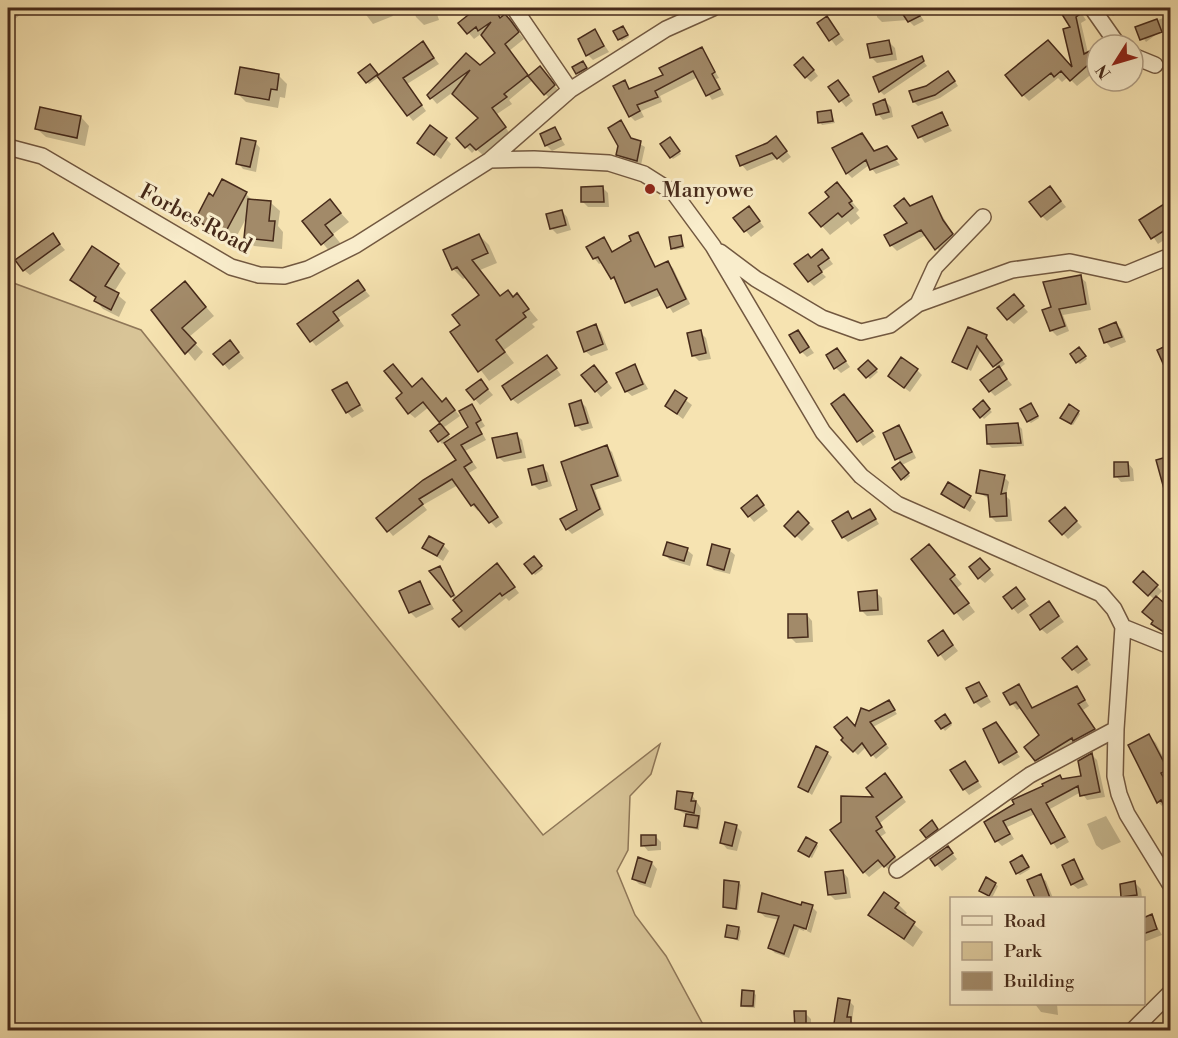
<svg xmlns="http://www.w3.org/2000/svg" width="1178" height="1038" viewBox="0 0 1178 1038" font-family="'Libre Bodoni',serif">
  <rect width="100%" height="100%" fill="#f6e3b1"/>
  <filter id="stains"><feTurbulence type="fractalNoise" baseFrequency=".00333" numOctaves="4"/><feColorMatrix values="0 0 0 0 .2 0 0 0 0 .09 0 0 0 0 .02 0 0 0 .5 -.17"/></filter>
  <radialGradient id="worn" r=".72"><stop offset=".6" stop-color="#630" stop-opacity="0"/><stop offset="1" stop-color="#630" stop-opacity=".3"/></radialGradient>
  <path fill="#d8c497" stroke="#8f7758" stroke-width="1.5" d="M8,281L141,330L543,835L660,744L651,774L630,796L628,850L617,871L635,915L666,956L706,1030H8Z"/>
  <path fill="#0003" d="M8,8H25L27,9L10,23L8,20Z
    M361,8H398L390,11L393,16L373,24Z
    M413,8H435L439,20L424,25L416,17Z
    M474,8H495L502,19L510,22L524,39L509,51L529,77L545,74L559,91L550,99L533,80L509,100L512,104L497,114L510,134L483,155L476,149L472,153L458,138L480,118L453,92L437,104L429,95L466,55L480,67L497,53L482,33L474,39L460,23L476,11Z
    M541,8H557L546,13Z
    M657,8H679L663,14Z
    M876,8H916L924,21L914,26L908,20L882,22L877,17Z
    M992,8H1006V13L994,12Z
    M1067,8H1078L1086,20L1081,23L1088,53H1097V76L1094,72L1077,86L1068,77L1062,82L1058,78L1029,101L1023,95L1048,42L1074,71L1072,28L1062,11Z
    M1105,8H1126L1127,9L1113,16Z
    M827,18L844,40L836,46L819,23Z
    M1163,18L1169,25L1146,42L1137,28Z
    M623,27L629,37L622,41L619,39Z
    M595,31L609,52L593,60L588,55Z
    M889,42L895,48L897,60L877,63L872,58Z
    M423,43L439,64L407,84L426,111L413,121L379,77L369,84L367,82L372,68L379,76Z
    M702,49L719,78L716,79L724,95L712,100L698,77L660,96L662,102L641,111L644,117L635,121L630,116L624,82L631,90L665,76Z
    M921,58L927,66L884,95L880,91Z
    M809,64L818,76L811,82L806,77Z
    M585,65L588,70L580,76L575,68Z
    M279,76L287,84L285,98L280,97L278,108L246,102L237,93Z
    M952,77L958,86L940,98L918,106L914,102Z
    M1100,81H1114L1115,83L1107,88Z
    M830,87H843L853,101L846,107Z
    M885,101L891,107L893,117L883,120L878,114Z
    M831,111L835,123L822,125L820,122Z
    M941,114L952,131L925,143L914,127Z
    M81,117L89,126L85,146L46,137L37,129Z
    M621,122L633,140L645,147L641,165L623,159L618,155Z
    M555,129L565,145L552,151L546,145Z
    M862,135L875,152L889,151L900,165L876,174L869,165L852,178L847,173Z
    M446,139L451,144L441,159L425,148Z
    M672,141L681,154L673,159L671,157Z
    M255,142L260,148L256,172L243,169L238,163Z
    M781,144L791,157L783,163L778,158L747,171L742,165L738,156Z
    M1170,151V162L1165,155Z
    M837,184L859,210L856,213L860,218L851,225L848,221L830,235L822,226Z
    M603,188L608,193L609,207H588L583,202Z
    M1055,193L1066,207L1047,221L1042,216Z
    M246,194L253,201L271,203L280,211L278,226L283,232L282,249L254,246L246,237L248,215L233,243L206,228L197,219L213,198Z
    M932,198L957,241L942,254L926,235L897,251L891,245L909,224L911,207Z
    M330,201L349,222L333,234L341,244L331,253L304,221Z
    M1170,202V236L1158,244L1142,220Z
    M562,211L567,217L571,230L557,234L551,228Z
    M754,214L764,227L751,237L735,218Z
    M638,234L657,268L668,263L673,268L690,304L673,313L662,295L632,307L603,262L599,264L594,258L604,239L613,253L633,241Z
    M52,235L65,250L30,275L24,270Z
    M479,235L489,245L497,263L480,270L501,297L514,298L517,295L538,320L532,324L535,327L504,350L514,363L489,381L452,332L462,326L481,296L467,277L463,279L453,269Z
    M680,236L685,248L675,250L672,248Z
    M827,256L833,264L821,272L826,277L814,286L809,281L812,259Z
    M118,265L126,273L114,292L126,302L119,317L103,309L96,301L97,299L72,280Z
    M1080,277L1086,282L1091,310L1063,315L1069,331L1057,336L1051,330L1053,308Z
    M358,282L370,296L338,318L344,326L316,346L299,325Z
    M193,292L214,316L189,337L203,352L195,361L153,310Z
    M1019,302L1028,312L1014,324L1008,319Z
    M1116,324L1121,329L1126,342L1111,348L1106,342Z
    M595,326L601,332L608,350L591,356L585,351Z
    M798,331L814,353L807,357L802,352Z
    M700,332L706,338L711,359L699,361L694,356Z
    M986,336L1005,364L999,369L1012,385L995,396L990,391L998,369L981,349L971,371L954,362Z
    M235,348L244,358L229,370L224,364Z
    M837,349L850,367L841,373L836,368Z
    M1081,351L1087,359L1080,364L1077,362Z
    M552,362L561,375L518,404L512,399Z
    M868,362L878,372L870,379L860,369Z
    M635,366L648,389L632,396L626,391Z
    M917,370L922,375L910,392L895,381Z
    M599,372L612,388L601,397L596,391Z
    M346,384L364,411L352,418L347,412Z
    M486,387L493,395L480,405L475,399Z
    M413,388L442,403L446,400L460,416L443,428L450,437L442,444L432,431L442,423L429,407L415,418L409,413Z
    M675,392L692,405L683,419L666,406Z
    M849,401L876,437L863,446L833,404Z
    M581,402L586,407L593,428L582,431L577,426Z
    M983,403L992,412L984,419L975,409Z
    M472,406L485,426L480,429L486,440L465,451L477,468L469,473L503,523L496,528L480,509L478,511L472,505L458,485L423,505L427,510L393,536L378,518L458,460L446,443L470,428Z
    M1033,407L1039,418L1031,423L1028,421Z
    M1078,412L1080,414L1073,425L1064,420Z
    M1018,425L1022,429L1024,446L992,448L988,444Z
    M899,427L904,433L916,458L902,465L910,476L904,481L901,464L885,434Z
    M516,434L522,440L526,458L504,462L498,457Z
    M607,447L612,452L622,481L595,490L604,515L572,534L567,529L579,511Z
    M1128,463L1133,469L1134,481L1121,482L1116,476Z
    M543,467L548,473L552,486L539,490L533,484Z
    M1004,477L1009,482L1006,496L1010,500L1012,521L996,522L991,517L990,499L977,492Z
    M943,494L970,497L976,502L970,512Z
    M762,503L768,511L754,522L749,516Z
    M1065,509L1082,527L1068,539L1051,521Z
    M870,510L879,524L848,542L843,537L848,513L853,520Z
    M798,514L814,529L802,541L786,526Z
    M443,545L449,551L443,561L424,548Z
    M687,550L693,555L690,566L670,560L665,555Z
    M729,550L735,555L730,574L714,570L709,565Z
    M936,554L962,584L957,588L975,612L963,621L913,559Z
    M534,558L543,569L535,575L526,564Z
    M986,565L994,575L985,583L979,578Z
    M440,567L457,598L502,571L519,593L509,601L506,598L465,631L460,626L464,611L452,596Z
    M1143,573L1162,591L1156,598L1168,607L1170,604V637L1153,623L1155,600L1135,582Z
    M420,583L434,609L416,618L410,612Z
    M876,592L882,598L883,615L867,616L861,610Z
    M1021,595L1029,606L1018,614L1013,608Z
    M1049,603L1064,622L1047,634L1041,629Z
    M807,615L812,621L813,642L796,643L790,637Z
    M948,638L958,651L945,661L930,641Z
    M1083,654L1091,665L1078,674L1073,669Z
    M979,683L991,702L981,708L975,702Z
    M1019,686L1034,709L1077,687L1089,706L1083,710L1099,735L1041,766L1036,760L1041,736L1022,707L1017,710L1005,694Z
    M889,702L897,714L873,727L889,748L876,759L866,747L858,755L843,740L869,712Z
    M947,718L952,725L945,731L937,721Z
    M996,724L1020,757L1004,766L1000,762Z
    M1149,736L1156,743L1170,771V779L1167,780L1170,786V814L1158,802L1130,746Z
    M827,753L832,757L812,795L800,786Z
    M1092,755L1097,760L1105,797L1087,800L1081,792L1050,809L1069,842L1057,849L1035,814L1007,827L1014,839L1002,846L997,841L986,823L1063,780L1083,777Z
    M965,763L982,787L969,795L964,789Z
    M890,780L906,802L880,823L886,833L880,837L899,862L890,871L884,865L869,877L864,872L876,798Z
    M692,795L701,808L699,830L688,828L686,826L687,815L676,809Z
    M1106,816L1121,842L1102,850L1096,845L1087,824Z
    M736,826L742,832L737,851L727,849L722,843Z
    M937,828L942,835L932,842L927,837Z
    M655,836L661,842V850L648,851L643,845Z
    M816,844L818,846L812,858L803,853Z
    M948,848L957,859L942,871L932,859Z
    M1024,859L1030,869L1020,875L1017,873Z
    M1074,861L1088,885L1078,889L1072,884Z
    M652,863L657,869L651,888L639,884L633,878Z
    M843,872L848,878L851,898L835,900L829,894Z
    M1040,876L1046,881L1053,898H1036L1029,880Z
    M739,883L741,885L738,910L727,909L725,907Z
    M1135,883L1141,889L1142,898H1125L1123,896Z
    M995,884L998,886L992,898L983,893Z
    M884,894L898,904L907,913L904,916L923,932L913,947L870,915Z
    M812,907L804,931L799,929L789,958L775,953L770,948L779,920L765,917L760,912Z
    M813,908L817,912L811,933L807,931Z
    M1151,916L1162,935L1144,942V919Z
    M739,928L741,931L739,941L726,937Z
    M753,992L756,995L755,1008L744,1007L742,1005Z
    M839,1000L850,1002L854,1006L852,1021L855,1030H834Z
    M1035,1004H1057L1058,1015L1041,1012Z
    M805,1013L811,1019V1030H798L796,1028Z"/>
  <path fill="#a28a69" stroke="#462a1a" stroke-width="1.5" d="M477,8H494L500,18L505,14L511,21L519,32L505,44L528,75L504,94L507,97L492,108L506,127L476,150L470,144L465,148L456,138L478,118L452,94L470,70L430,99L427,95L466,53L480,65L495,53L481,35L491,22L478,31L476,27L467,34L458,23Z
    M911,8H915L920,16L908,22L902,13Z
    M1058,8H1082L1083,12L1076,17L1084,54L1097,47V79L1088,65L1070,81L1061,71L1054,77L1051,73L1022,96L1005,75L1048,40L1072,67L1063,29L1070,27Z
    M827,16L839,34L829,41L817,23Z
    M1157,19L1162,32L1140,40L1135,27Z
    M623,26L628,35L618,40L613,31Z
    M595,29L604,46L586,56L578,39Z
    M889,40L892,54L870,58L867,44Z
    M423,41L434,58L403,78L422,105L407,116L377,76Z
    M702,47L715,72L712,74L720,89L706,96L693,71L655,91L658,97L637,105L640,111L629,117L613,86L625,80L629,89L663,75L659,68Z
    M922,56L924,61L879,92L873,77Z
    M803,57L814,70L805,78L794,65Z
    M583,61L587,68L576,74L572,67Z
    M370,64L378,74L366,83L358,73Z
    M540,66L555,85L544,95L528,76Z
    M240,67L279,74L277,90L271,89L269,100L235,94Z
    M948,71L955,81L935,95L913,102L909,91L926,86Z
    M838,80L849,95L839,102L828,87Z
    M885,99L889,112L876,115L873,104Z
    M40,107L81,116L77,138L35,129Z
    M831,110L833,121L818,123L817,112Z
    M942,112L948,125L918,138L912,126Z
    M621,120L631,138L641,141L637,161L616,155L618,146L608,128Z
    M430,125L447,138L434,155L417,143Z
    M555,127L561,139L545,146L540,134Z
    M862,133L874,151L887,146L897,159L870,170L866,160L846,174L832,148Z
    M776,136L787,151L777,159L772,153L740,166L736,156L767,143Z
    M670,137L680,151L670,158L660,144Z
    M241,138L256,141L250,167L236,164Z
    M222,179L247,192L224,235L195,220L209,193L213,196Z
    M837,182L852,201L849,203L853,208L842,217L838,213L821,227L809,213L829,197L825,192Z
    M603,186L604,202H581V187Z
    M1050,186L1061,201L1041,217L1029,202Z
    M932,196L943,220L953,234L935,250L921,230L890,246L884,235L907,223L894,206L904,198L910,206Z
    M248,199L271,201L269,221H275L273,241L244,238Z
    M330,199L341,213L325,225L333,235L321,245L302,221Z
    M1164,204L1170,214V227L1151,239L1139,220Z
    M749,206L760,221L744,232L733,218Z
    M562,210L566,225L550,229L546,214Z
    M638,232L655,267L668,261L686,299L667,308L657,289L625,303L614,277L611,279L598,257L593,259L586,247L604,237L612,252L631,241L629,236Z
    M53,233L60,244L23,271L15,260Z
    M479,234L488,253L472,260L500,296L508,290L513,297L517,293L529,309L523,313L526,317L496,340L505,352L478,372L450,332L460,325L452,315L479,295L457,267L452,270L443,250Z
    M681,235L683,246L671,249L669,237Z
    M92,246L119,264L105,286L119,293L111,310L94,301L96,297L70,280Z
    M822,249L829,258L818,266L822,272L808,282L794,264L808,254L811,258Z
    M1081,275L1086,304L1059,309L1065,326L1050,331L1042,310L1051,307L1043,282Z
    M358,280L365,290L333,312L339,320L310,342L297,324Z
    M185,281L206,307L182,328L196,343L185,354L151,310Z
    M1014,294L1024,306L1007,320L997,308Z
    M1116,322L1122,337L1104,343L1099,329Z
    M596,324L603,344L584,352L577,332Z
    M968,327L987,335L986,338L1002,360L993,367L977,346L967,369L952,362Z
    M701,330L706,353L692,356L687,333Z
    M798,330L809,347L800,353L789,335Z
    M230,340L239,352L223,365L213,354Z
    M1170,344V379L1157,350Z
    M1079,347L1086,356L1076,363L1070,354Z
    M837,348L846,361L834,369L826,355Z
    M547,355L557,368L511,400L502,386Z
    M901,357L918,369L904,388L888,376Z
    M868,360L877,369L866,378L858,369Z
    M393,364L412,387L422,378L442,402L446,398L455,410L439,422L423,402L408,414L396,398L402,393L384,371Z
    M635,364L643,384L625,392L616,373Z
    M594,365L607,382L595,392L581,375Z
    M999,366L1007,379L989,392L980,380Z
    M481,379L488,389L474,400L466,390Z
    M347,382L360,405L346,413L332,390Z
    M675,390L687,398L677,414L665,406Z
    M844,394L873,431L857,442L831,404Z
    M581,400L588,423L575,426L569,404Z
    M983,400L990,409L980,418L973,409Z
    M1031,403L1038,416L1027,422L1020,409Z
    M472,404L481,420L476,423L482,434L461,445L472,462L464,467L498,517L489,523L474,504L471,506L452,479L419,499L423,504L387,532L376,518L423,480L456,460L444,443L468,427L459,411Z
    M1069,404L1079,411L1071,424L1060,418Z
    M440,423L449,434L438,442L430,431Z
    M1018,423L1021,443L987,444L986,425Z
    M899,425L912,452L895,460L883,433Z
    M517,433L521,452L497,458L492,438Z
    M607,445L618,476L591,485L600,509L566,530L560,519L577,510L561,462Z
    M1170,456V500H1167L1156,460Z
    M900,462L909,473L901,480L892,468Z
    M1114,462H1128L1129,476L1114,477Z
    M543,465L547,481L532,485L528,469Z
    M980,470L1005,475L1001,494L1006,493L1007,516L990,517L988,495L976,493Z
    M948,482L971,496L964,508L941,494Z
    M757,495L764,505L748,517L741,508Z
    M1065,507L1077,521L1062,535L1049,521Z
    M870,509L876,519L842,538L832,521L848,511L852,519Z
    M798,511L809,523L795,537L784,526Z
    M429,536L444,544L437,556L422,548Z
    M667,542L688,548L684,561L663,555Z
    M712,544L730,549L724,570L707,565Z
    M929,544L955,575L950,579L969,603L954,614L911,559Z
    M534,556L542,566L532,574L524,564Z
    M980,558L990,569L978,579L969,567Z
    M497,563L515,587L502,596L500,593L459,627L452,619L462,611L453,600Z
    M440,566L454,595L451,597L429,571Z
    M1143,571L1158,585L1148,596L1133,582Z
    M420,581L430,604L409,613L399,591Z
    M1016,587L1025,599L1012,609L1003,597Z
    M877,590L878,610L860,611L858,592Z
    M1156,596L1170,608V630L1167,634L1151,624L1153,621L1142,612Z
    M1049,601L1059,616L1040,630L1030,615Z
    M788,614H807L808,637L788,638Z
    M943,630L953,645L938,656L928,641Z
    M1077,646L1087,659L1072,670L1062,658Z
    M979,682L987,696L974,703L966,688Z
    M1019,684L1032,708L1077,686L1085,700L1078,704L1095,729L1073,741L1072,738L1035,761L1024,747L1039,735L1016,702L1010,705L1003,693Z
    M889,700L895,710L870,722L886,744L871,756L862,743L853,752L841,740L843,738L834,727L847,717L855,726L861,708L869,711Z
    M945,714L951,723L941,729L935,721Z
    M996,722L1017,752L999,763L983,729Z
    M1149,734L1168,770L1161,773L1170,789V817L1161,800L1157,803L1128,745Z
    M816,746L828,752L808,792L798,787Z
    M1092,753L1100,792L1080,796L1078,786L1046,803L1065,837L1051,844L1031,809L1003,821L1010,834L995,842L984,822L1014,804L1012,800L1043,786L1042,784L1060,775L1062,779L1081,776L1078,761Z
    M965,761L978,781L963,790L950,770Z
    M885,773L902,797L876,817L882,827L876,831L895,857L884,867L878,860L863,873L830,830L841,822V796L873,797L866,788Z
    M677,791L693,793L691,801H696L694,813L675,809Z
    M686,814L699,816L697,828L684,826Z
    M932,820L938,829L926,838L920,830Z
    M725,822L737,825L732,846L720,843Z
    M641,835H656V845L641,846Z
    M806,837L817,843L809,857L798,851Z
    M948,846L953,853L935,866L930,859Z
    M1022,855L1029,867L1016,874L1010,862Z
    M638,857L652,862L645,883L632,879Z
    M1074,859L1083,879L1071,885L1062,865Z
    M843,870L846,893L828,895L825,872Z
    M1041,874L1050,898H1035L1027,880Z
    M986,877L996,883L989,896L979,891Z
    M724,880L739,882L736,909L723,907Z
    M1135,881L1137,895L1121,897L1120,884Z
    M884,892L899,903L895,908L915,922L904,939L868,915Z
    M762,893L801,905L802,902L813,905L806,929L794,925L784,954L768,948L779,916L758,912Z
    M1152,914L1157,929L1143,934V918Z
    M727,925L739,927L737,939L725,937Z
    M742,990L754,991L753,1006H741Z
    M838,998L850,1000L847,1017H851V1030H833Z
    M794,1011H806V1029H795Z"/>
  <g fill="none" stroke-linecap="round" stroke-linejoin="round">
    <g stroke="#725840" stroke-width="18">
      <path id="street" d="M514,8L570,90
        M1092,8L1118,45
        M1133,56L1155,65
        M8,147L42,156L231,267L259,275L284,276L308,269L356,245L490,160L570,90L666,29L713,8
        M490,160L534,159L609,163L644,174L674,193L713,246L823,432L861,476L897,504L1101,594L1114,609L1123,627L1116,729L1115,776L1119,794L1127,814L1170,884
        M720,252L756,279L822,318L861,332L890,325L918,304L935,267L983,217
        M918,304L1012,270L1070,262L1126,274L1170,256
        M1123,627L1170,646
        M897,870L1030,775L1116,729
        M1133,1030L1170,993"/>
    </g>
    <use href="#street" stroke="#f9edcc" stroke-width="15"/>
  </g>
  <circle fill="#8f2418" stroke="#f9edcc" stroke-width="2" cx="650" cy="189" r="6"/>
  <g text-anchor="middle" stroke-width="6" stroke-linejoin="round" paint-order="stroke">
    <g font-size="22" fill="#462a1a" stroke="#f9edcc" text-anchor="start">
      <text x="662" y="197">Manyowe</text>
    </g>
    <g font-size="22" fill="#462a1a" stroke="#f9edcc">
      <text transform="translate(196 218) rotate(28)" y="8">Forbes Road</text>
    </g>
  </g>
  <rect width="1178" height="1038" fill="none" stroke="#f6e3b1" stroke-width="30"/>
  <rect x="9" y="9" width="1160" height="1020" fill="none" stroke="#462a1a" stroke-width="3"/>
  <rect x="15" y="15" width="1148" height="1008" fill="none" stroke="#462a1a" stroke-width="1.5"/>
  <rect x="950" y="897" width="195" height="108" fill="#f9edcc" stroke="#b19f85" stroke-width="1.5"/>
  <rect x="962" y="916" width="30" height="9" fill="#f9edcc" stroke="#b19f85" stroke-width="1.5"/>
  <text x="1004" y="927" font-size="18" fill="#462a1a">Road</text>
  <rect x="962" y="942" width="30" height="18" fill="#d8c497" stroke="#b19f85" stroke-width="1.5"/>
  <text x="1004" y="957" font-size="18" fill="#462a1a">Park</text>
  <rect x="962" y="972" width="30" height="18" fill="#a28a69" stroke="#b19f85" stroke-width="1.5"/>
  <text x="1004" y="987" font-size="18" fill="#462a1a">Building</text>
  <g transform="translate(1115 63) rotate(233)"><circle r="28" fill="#f9edcc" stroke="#b19f85" stroke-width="1.5"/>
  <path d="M0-4.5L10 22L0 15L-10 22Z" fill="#8f2418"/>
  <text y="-9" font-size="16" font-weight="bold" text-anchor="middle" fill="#462a1a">N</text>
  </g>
  <rect width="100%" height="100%" filter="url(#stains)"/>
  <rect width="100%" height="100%" fill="url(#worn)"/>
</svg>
